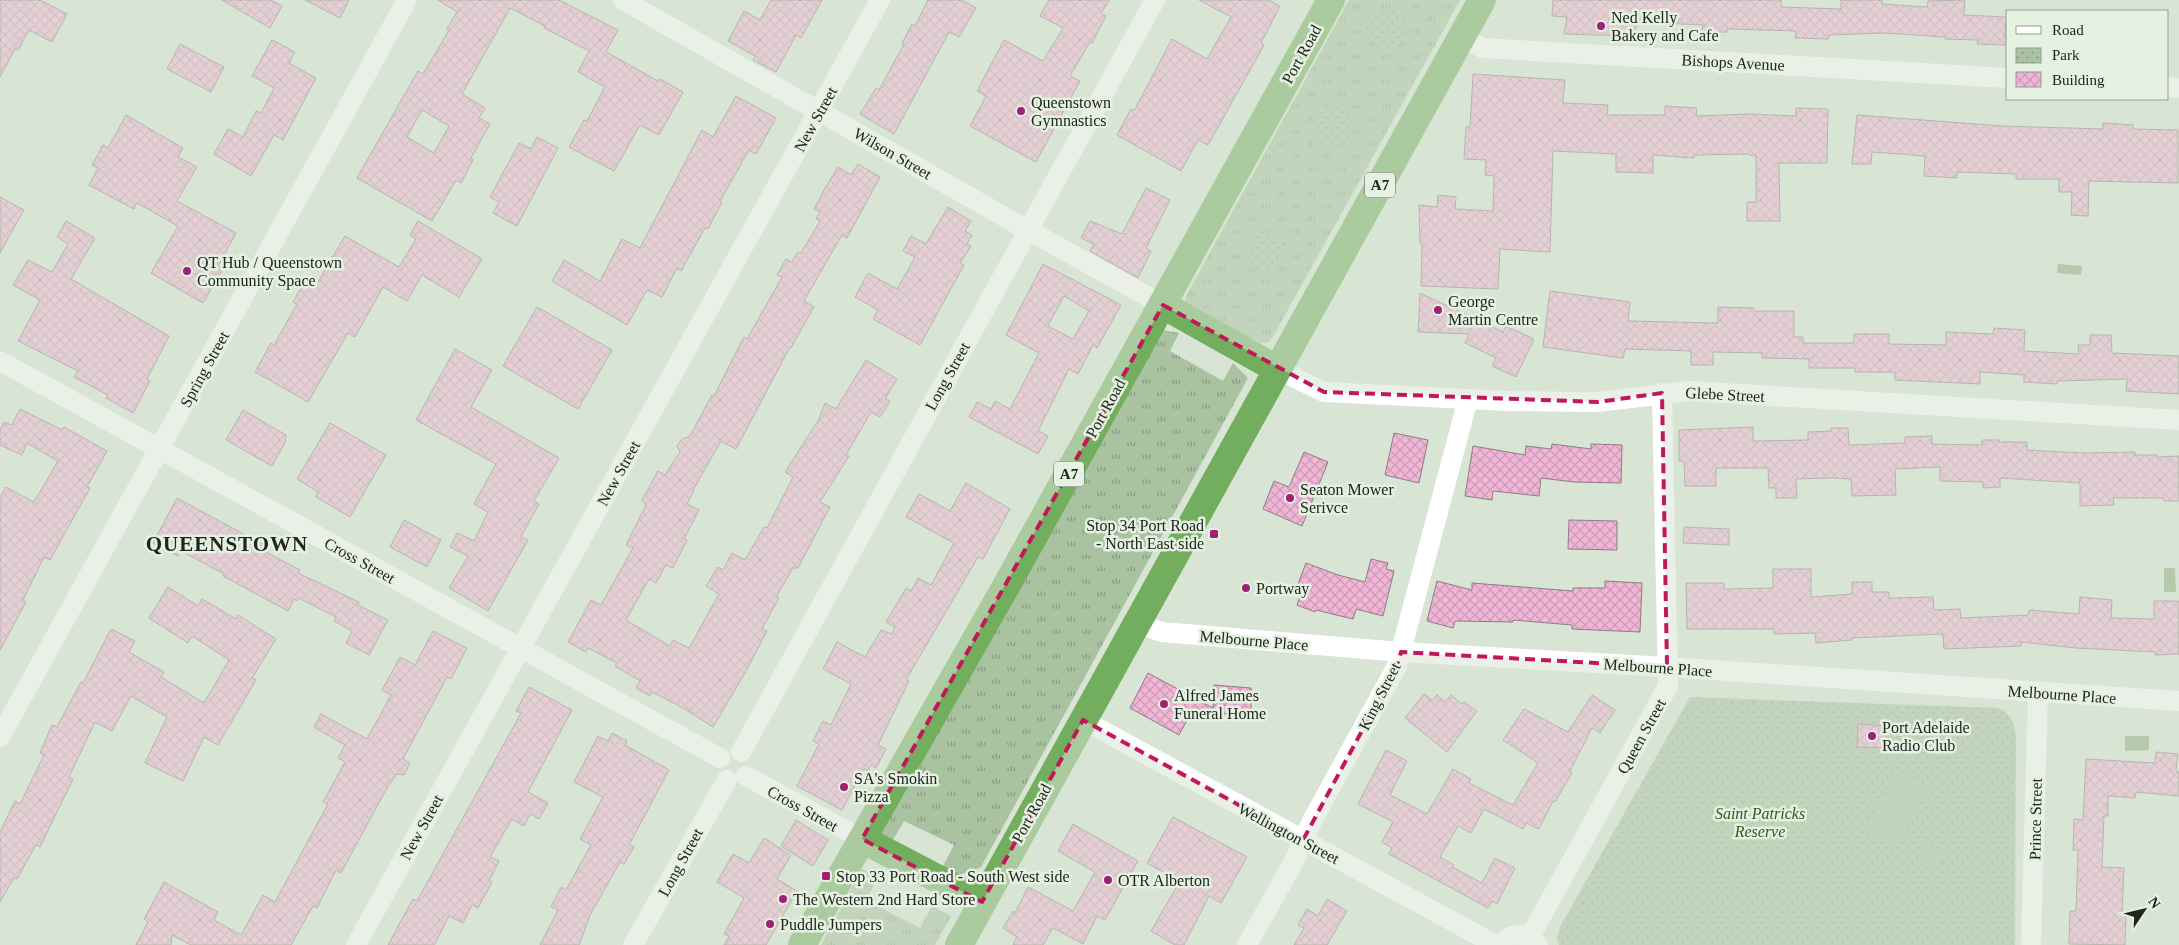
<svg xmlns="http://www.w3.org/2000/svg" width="2179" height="945" viewBox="0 0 2179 945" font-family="'Times New Roman',serif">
  <defs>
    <pattern id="grass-tufts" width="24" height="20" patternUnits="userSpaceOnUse" patternTransform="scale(1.25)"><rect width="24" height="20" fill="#a9c2a0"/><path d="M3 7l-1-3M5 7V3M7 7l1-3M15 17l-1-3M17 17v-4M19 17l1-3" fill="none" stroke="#899d82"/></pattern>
    <pattern id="park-dots" width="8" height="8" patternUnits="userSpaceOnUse" patternTransform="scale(1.25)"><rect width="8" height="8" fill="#a9c2a0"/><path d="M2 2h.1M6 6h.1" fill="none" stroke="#899d82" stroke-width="1.8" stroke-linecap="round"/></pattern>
    <pattern id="building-cross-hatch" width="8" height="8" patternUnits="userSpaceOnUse" patternTransform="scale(1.25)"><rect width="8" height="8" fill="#f1b5d6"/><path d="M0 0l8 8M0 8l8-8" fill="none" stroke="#ce9cb7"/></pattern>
  </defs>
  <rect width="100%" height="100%" fill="#d8e4d4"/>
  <path fill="url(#grass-tufts)" d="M1349,0H1460L1274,335L1269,342L1261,343L1190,310L1185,304L1186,296Z
    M1163,330L1179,333L1170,351L1223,381L1233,363L1248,378L981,867L960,875L941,870L954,845L904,821L890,845L881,834Z
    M862,869L878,877L866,900L920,928L932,906L951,916L935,945H821Z"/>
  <path fill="url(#park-dots)" d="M1366 29a20 20 0 1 1 40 0a20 20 0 1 1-40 0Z
    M1313 125a20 20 0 1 1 40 0a20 20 0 1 1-40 0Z
    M1244 251a20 20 0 1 1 40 0a20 20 0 1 1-40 0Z
    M1690,697L1997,708C2011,713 2013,721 2016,734L2015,945H1559L1557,940L1560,927Z"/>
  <path fill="#a9c2a0" d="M1898,771L1927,787L1894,848L1864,831Z
    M1927,842L1945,852L1934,870L1917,861Z"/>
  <path fill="#87ac7b" d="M2058,264L2082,266L2081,275L2057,273Z
    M2164,568H2175L2176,592H2164Z
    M2125,736H2149V750L2125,751Z"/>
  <path fill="url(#building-cross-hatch)" stroke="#8e7d86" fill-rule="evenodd" d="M0,0H40L67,14L52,42L29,30L18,50L15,49L0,77Z
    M222,0H271L282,6L270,28Z
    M305,0H349L340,18Z
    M438,0H559L618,30L606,52L658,81L660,79L683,92L659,135L640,125L614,171L569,147L584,120L587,121L605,87L578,72L589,51L544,28L545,26L510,8L462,94L485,108L479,118L490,124L471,158L473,160L461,183L456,180L432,221L357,178L418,71L423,74L449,30L447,29L457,12ZM422,110L449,126L434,153L407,137Z
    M771,0H822L801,38L796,35L776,72L753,60L755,56L728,41L744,11L760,20Z
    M928,0H962L976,8L959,37L949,32L894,134L860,114L876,88L879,90L904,44L902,43L912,24L915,26Z
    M1049,0H1109L1101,14L1106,16L1092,43L1090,42L1070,76L1080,81L1036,162L970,126L986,96L977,91L1004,40L1043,61L1063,28L1040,16Z
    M1199,0H1269L1280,6L1261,43L1264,45L1208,145L1198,140L1181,171L1117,135L1131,109L1134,111L1172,39L1207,59L1231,17Z
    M1553,0H1781V7L1841,9V0H1882V4L1927,7L1928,1L1965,0L1964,15L2006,17L2005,45L1977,44L1978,40L1945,39V37L1883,33L1829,35V39L1795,38L1796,31L1727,29V32H1702L1703,25L1639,22L1631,36L1564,34L1567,17L1552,16Z
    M272,40L295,52L289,63L316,78L283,140L274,135L251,176L214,154L228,129L243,137L256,111L261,113L274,88L252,76Z
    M180,44L224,67L211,92L167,69Z
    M1473,74L1565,80L1563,103L1608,105L1607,115H1665V106L1697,108L1696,116L1750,114L1796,116V108L1828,109L1827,163H1779L1780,221H1747V202H1756V156L1749,155V154L1694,155V158L1653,155V173L1616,172V154L1553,151L1550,252L1500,249L1498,289L1421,286L1422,244H1420L1419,205L1437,207L1438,195L1456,197L1455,209L1493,211L1494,176L1485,175L1486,160L1464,159L1466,127H1470Z
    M736,96L776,118L756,154L749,150L720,201L722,202L708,229L705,228L681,271L677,268L662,297L647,290L627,325L552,281L564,260L600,281L622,239L640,248L702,130L713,137Z
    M126,115L183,148L178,157L197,167L177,201L236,233L218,266L223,269L203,303L151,273L178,226L137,203L134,209L89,185L98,168L92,165L103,145L108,148Z
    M1857,115L2002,126L2103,129V123L2133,125V129L2178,130V183L2089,181L2088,216L2071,215L2072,192H2059V179H2016V174L1957,172V178L1924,176L1925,156L1872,152L1871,164H1852Z
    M537,137L558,148L517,226L493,213L499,202L490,197L519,143L531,149Z
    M858,164L880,177L847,238L842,235L804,301L814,307L791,348L790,347L736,449L721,441L693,490L694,491L687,504L699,510L684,539L687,540L673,568L666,565L656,583L649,579L626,620L670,646L673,640L689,648L719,594L706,586L718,567L723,570L732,553L745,560L764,527L767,528L793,477L785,472L819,419L825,403L836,409L866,360L897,379L885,399L890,401L880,417L871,412L846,455L849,456L820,502L830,507L798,568H793L776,597L779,598L762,629L767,631L745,673L713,727L685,709L652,692L650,696L636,688L640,681L615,666L617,663L588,648L586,652L568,642L591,600L601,605L633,548L626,545L646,505L642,500L658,471L665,475L680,452L677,446L682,439L690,436L712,395L714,396L744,337L747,339L782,277L777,275L786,259L792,262L798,252L801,253L820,221L816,219L820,212L814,209L824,190L838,167L851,175Z
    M1146,188L1170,200L1146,248L1151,251L1138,278L1090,251L1094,244L1081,238L1090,221L1122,234Z
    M0,197L24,210L0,253Z
    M948,207L971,221L965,231L972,235L967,244L971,246L960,263L964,265L920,345L873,319L878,310L855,297L868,273L897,289L915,257L903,251L911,236L926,244Z
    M66,221L95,238L71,279L169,336L147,379L150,381L133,413L106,398L108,395L74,377L78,371L18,341L40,300L13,285L28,260L52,272L68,244L57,237Z
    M418,221L482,259L459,297L422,275L407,301L383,287L355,337L348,333L308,402L255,372L271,343L274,345L297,304L293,302L308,276L318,282L345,236L399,267L416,239L410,235Z
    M1043,264L1121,305L1097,348L1093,345L1078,374L1069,369L1038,431L1048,436L1038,454L969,417L977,402L991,409L995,401L1010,409L1039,353L1006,335ZM1064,296L1089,311L1073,339L1048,326Z
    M1550,291L1630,302L1628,321L1718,323V307L1754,308V311H1794V337H1803V343H1854V334H1889V344L1946,345V332L1993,334L1994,328L2025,330L2024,351L2079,354L2078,345H2090V335H2111L2112,353L2179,356V394L2126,391L2127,379L2057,381V384L2024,382V375L1980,372V384L1895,380V372H1855V368H1809V359L1762,358V353L1713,352V365H1691V351L1625,349L1623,358L1543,347Z
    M1420,293L1503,332L1506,326L1534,339L1516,377L1492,366L1496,358L1465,343L1469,334L1418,332Z
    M537,307L612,350L578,409L503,366Z
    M455,349L492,370L471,407L559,458L534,501L539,504L521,537L528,540L488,611L449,588L468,556L450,547L457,533L474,541L488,512L474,504L496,464L416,420Z
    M20,409L62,430L64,427L107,451L87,487L90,488L50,560L44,557L23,600L26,602L0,650V497L6,487L34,502L58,461L27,443L22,455L0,445V430L4,422L12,425Z
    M243,410L286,435L285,443L272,466L226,440Z
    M330,423L386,455L350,517L316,497L318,492L297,479Z
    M1753,427V441L1808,440V432L1831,431V428H1848L1849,445L1905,443V437L1932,436V444L1982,445V440H1999V442H2027V450L2083,453L2135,452V455H2157V457L2179,456V501H2164L2163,498H2113L2114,505L2080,506V483L2000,478V487L1983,488V482L1940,481V467L1895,469L1896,495L1852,496L1851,479L1831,478L1796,479L1797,498H1776V488H1769L1768,468H1716V486H1685L1684,461H1679V430Z
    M1394,433L1428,440L1419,483L1385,475Z
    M1552,444L1591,449V444L1622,445L1621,483L1574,482L1541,478L1539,496L1493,491L1492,500L1465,496L1473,446L1525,455L1526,446L1551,449Z
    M1304,452L1328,462L1302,526L1263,509L1274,481L1289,487Z
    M966,483L1010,509L983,559L978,557L906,680L909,681L878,745L886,749L876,768L871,765L868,771L864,769L842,810L797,786L819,744L813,741L823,721L831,725L851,684L823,669L837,642L865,657L881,630L892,634L895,627L886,622L906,588L911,591L918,578L931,585L954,543L906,517L919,494L950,511Z
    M177,498L262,544L260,549L300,570L298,573L359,602L358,605L388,620L369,655L346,643L352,631L334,621L336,617L299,598L297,601L294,599L288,611L223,576L224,574L181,551L178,556L153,543Z
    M404,520L441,540L427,567L390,547Z
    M1569,520L1617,521V550L1568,549Z
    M1684,527L1729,529V545L1683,543Z
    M1371,559L1388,563L1386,569L1394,571L1383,616L1356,609L1353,619L1316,610L1315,612L1297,605L1301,594L1295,592L1306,563L1338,575L1365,582Z
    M1773,569H1811V597L1852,594V582H1872V592H1889V598L1933,597L1934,610L1960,609L1961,618L2028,615L2029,610L2079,614L2080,597L2112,600L2111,618L2154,619V601H2179V654L2155,655V652L2076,648L2021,642V646L1944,649L1943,634L1852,638V640L1816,643L1815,633L1774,634V629H1687L1686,583H1724V589L1773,588Z
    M1437,581L1472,590V583L1573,591V588H1605V581L1642,583L1640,632L1572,629V625L1513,620V622L1455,621L1453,628L1427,621Z
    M168,587L198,606L202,599L236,619L238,615L276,639L252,678L256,680L218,745L204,737L183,781L145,763L167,717L131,696L112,731L95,722L69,777L73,779L40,847L36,845L17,879L14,878L0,902V832L15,801L20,804L44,755L40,753L52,725L57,727L81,682L83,683L111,629L135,641L129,652L164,672L161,677L204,703L229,660L192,636L188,643L149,618Z
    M433,631L467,648L451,679L447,677L403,759L410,763L404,775L397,774L388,786L341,873L336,870L317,908L313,906L291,945H191L172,935L171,945H136L148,922L144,919L164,882L218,912L214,920L241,935L263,895L275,902L328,804L323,802L345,762L338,758L345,745L314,727L321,714L367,739L391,695L382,690L400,657L415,665Z
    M1148,673L1213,708L1214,685L1251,688V716L1192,711L1179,735L1130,708Z
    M529,687L572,710L528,792L548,803L539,819L530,814L524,826L512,819L490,857L499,861L489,881L492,882L478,908L472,905L463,923L449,916L434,945H388L413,899L417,901L521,713L516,711Z
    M1424,694L1432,700L1437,695L1445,702L1451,695L1462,704L1464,702L1477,711L1447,752L1405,718Z
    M1592,695L1615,710L1600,733L1592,728L1570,771L1572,773L1555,802L1553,801L1539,829L1526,823L1523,829L1484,809L1471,833L1458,826L1440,857L1454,865L1452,867L1482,883L1495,858L1515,868L1497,904L1492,901L1488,908L1389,854L1392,848L1382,842L1393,822L1358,804L1386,750L1407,761L1390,795L1427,814L1453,769L1471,779L1469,783L1513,805L1538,763L1503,740L1524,709L1568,732Z
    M1858,724L1887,726L1886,748L1857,747Z
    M612,733L627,741L625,745L669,770L629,845L634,847L624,864L620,862L590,915L579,945H540L558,910L551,907L561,887L566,890L591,845L580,839L603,797L574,782L598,736L608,741Z
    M2156,752L2178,754L2176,771L2179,772V796L2136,792L2135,798L2108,796V816H2104L2102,867L2124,868L2122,912H2126L2125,945L2069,944L2070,911H2076L2078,850H2073L2074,819L2083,820L2086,759L2155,763Z
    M1173,817L1247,857L1221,903L1209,896L1184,945H1175L1151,931L1180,881L1147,863Z
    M796,820L828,840L813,866L781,846Z
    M1073,824L1138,861L1105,920L1097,916L1083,944L1053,928L1043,945H1013L1017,937L1003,928L1013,911L1015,913L1028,887L1073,911L1095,872L1058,851Z
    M764,838L791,855L777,879L797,891L766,945H724L729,936L724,934L744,898L717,882L733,854L749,863Z
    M1327,899L1347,911L1327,945H1294L1304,928L1298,925L1307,909L1318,916Z"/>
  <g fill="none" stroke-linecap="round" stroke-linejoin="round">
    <path stroke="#fff" stroke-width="20" d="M623,0L1017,224L1163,305
      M1462,37L1482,48L2008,78
      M2168,87L2179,88
      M0,361L720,758
      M1277,369L1324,392L1508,401L1598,402L1689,391L2179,420
      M1138,624L1162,632L1401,652L1667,667L2179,701
      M1083,720L1496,945
      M0,737L407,0
      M741,752L1155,0
      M746,776L862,839
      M1530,937L1668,686L1662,393
      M356,945L880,0
      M633,945L727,780
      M1247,945L1293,863L1313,819L1397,666L1468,399
      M1500,945C1510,932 1528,931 1538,945
      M2031,945L2038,692"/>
    <path stroke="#72ae5d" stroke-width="28" d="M1163,305L1277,369
      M862,839L982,902
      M802,945L1005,588L1331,0
      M959,945L1482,0"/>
  </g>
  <path d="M0 0H2179V945H0ZM1163,305L1324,392L1598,402L1662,393L1667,667L1401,652L1397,666L1303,840L1083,720L982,902L862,839Z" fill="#d8e4d4" fill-opacity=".55" fill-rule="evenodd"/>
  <path fill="none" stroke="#c2185b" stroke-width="4" stroke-dasharray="10 6" stroke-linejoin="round" d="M1163,305L1324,392L1598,402L1662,393L1667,667L1401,652L1397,666L1303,840L1083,720L982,902L862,839Z"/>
  <g fill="#9f2074" stroke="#e5f1e1" stroke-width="2">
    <circle cx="1601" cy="26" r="5"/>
    <circle cx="1021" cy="111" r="5"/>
    <circle cx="187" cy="271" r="5"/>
    <circle cx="1438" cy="310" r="5"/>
    <circle cx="1290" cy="498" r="5"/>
    <rect x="1209" y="529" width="10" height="10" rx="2.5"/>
    <circle cx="1246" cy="588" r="5"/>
    <circle cx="1164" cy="704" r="5"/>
    <circle cx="1872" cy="736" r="5"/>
    <circle cx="844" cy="787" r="5"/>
    <rect x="821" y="871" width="10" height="10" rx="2.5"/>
    <circle cx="1108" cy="880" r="5"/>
    <circle cx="783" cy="899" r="5"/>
    <circle cx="770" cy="924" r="5"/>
  </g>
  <g text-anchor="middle" stroke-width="5" stroke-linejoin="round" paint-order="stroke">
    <g fill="#e5f1e1" stroke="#5b6259" stroke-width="1">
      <rect x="1365" y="172.5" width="30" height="25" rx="4"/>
      <rect x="1054" y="461.5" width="30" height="25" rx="4"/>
    </g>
    <g font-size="15" font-weight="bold" fill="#20251f">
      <text x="1380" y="190">A7</text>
      <text x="1069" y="479">A7</text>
    </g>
    <g font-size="16" fill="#20251f" stroke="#e5f1e1" text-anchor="start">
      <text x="1611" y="23">Ned Kelly<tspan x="1611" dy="18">Bakery and Cafe</tspan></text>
      <text x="1031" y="108">Queenstown<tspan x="1031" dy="18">Gymnastics</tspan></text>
      <text x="197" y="268">QT Hub / Queenstown<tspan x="197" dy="18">Community Space</tspan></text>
      <text x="1448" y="307">George<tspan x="1448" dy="18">Martin Centre</tspan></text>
      <text x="1300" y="495">Seaton Mower<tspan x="1300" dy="18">Serivce</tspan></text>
      <text x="1204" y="531" text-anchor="end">Stop 34 Port Road<tspan x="1204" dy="18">- North East side</tspan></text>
      <text x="1256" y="594">Portway</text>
      <text x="1174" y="701">Alfred James<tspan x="1174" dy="18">Funeral Home</tspan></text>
      <text x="1882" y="733">Port Adelaide<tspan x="1882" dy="18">Radio Club</tspan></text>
      <text x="854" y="784">SA's Smokin<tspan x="854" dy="18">Pizza</tspan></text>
      <text x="836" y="882">Stop 33 Port Road - South West side</text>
      <text x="1118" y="886">OTR Alberton</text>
      <text x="793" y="905">The Western 2nd Hard Store</text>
      <text x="780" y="930">Puddle Jumpers</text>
    </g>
    <g font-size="16" fill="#20251f" stroke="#e5f1e1">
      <text transform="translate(1301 54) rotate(-61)" y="6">Port Road</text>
      <text transform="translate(1733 62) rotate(3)" y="6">Bishops Avenue</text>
      <text transform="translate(815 119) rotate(-61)" y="6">New Street</text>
      <text transform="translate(893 153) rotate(30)" y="6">Wilson Street</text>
      <text transform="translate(204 369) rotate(-61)" y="6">Spring Street</text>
      <text transform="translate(947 376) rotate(-61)" y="6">Long Street</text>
      <text transform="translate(1725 394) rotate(3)" y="6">Glebe Street</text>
      <text transform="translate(1105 408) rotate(-61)" y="6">Port Road</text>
      <text transform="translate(618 473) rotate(-61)" y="6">New Street</text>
      <text transform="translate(360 560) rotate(29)" y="6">Cross Street</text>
      <text transform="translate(1254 640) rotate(5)" y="6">Melbourne Place</text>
      <text transform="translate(1658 667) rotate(4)" y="6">Melbourne Place</text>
      <text transform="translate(2062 694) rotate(4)" y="6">Melbourne Place</text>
      <text transform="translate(1379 696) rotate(-63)" y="6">King Street</text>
      <text transform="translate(1641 736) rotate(-61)" y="6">Queen Street</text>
      <text transform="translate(803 808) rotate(29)" y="6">Cross Street</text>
      <text transform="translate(1031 813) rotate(-61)" y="6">Port Road</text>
      <text transform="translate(2035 819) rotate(-89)" y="6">Prince Street</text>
      <text transform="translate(421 827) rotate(-61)" y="6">New Street</text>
      <text transform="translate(1289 833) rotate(28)" y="6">Wellington Street</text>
      <text transform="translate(680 862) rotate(-61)" y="6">Long Street</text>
    </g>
    <g font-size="16" font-style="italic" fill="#2d5d1a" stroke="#e5f1e1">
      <text x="1760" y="819">Saint Patricks<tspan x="1760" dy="18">Reserve</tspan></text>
    </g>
    <g font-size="21" font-weight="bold" letter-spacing="1" fill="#20251f" stroke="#e5f1e1">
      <text x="227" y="551">QUEENSTOWN</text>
    </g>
  </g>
  <rect x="2006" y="10" width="162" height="90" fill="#e5f1e1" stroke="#969f93"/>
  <rect x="2016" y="26" width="25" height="8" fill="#ffffff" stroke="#969f93"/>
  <text x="2052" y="35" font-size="15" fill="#20251f">Road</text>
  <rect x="2016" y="48" width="25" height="15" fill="url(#park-dots)" stroke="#969f93"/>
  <text x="2052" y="60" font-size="15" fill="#20251f">Park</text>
  <rect x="2016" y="72" width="25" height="15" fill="url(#building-cross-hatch)" stroke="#969f93"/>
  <text x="2052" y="85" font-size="15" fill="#20251f">Building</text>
  <g transform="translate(2144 910) rotate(55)" stroke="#e5f1e1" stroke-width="4" paint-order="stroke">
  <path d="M0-4L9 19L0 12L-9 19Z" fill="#20251f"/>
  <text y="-8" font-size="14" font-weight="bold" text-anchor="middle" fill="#20251f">N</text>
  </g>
</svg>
